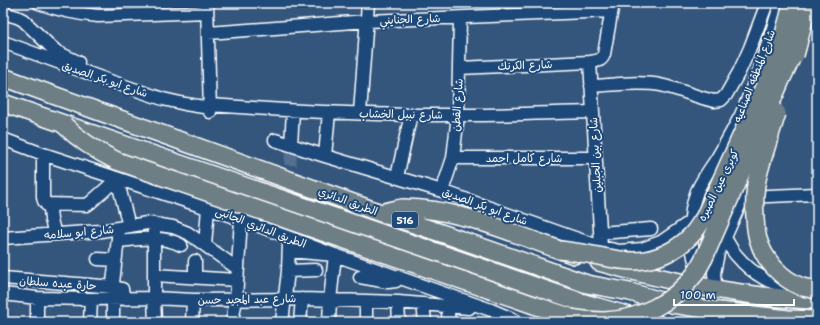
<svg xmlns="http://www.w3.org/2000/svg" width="820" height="325" viewBox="0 0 820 325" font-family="'Shantell Sans','Playpen Sans Arabic',sans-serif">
  <rect width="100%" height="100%" fill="#34567d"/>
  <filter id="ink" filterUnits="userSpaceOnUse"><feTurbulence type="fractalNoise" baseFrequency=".025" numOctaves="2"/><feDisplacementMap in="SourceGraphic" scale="8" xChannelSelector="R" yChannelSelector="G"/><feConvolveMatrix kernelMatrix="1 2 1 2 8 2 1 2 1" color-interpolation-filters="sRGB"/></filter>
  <g filter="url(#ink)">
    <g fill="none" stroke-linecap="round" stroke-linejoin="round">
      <path stroke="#526f90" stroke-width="12" stroke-dasharray="12 6" stroke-linecap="butt" d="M289,237L291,145
        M700,282L709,322
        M715,284L723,322"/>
      <g stroke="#fff" stroke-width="15">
        <path id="minor" d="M39,3C58,10 78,14 98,16L207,12
          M207,3L210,112
          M3,13L17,17L23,20L49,45L57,52L78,62
          M797,20L817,21
          M208,33L367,21L611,11
          M3,42L107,80L163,99L185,104L210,108
          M590,62L601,247
          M459,68L590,62C597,61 602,61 604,54L613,3
          M591,86C612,85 641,81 660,85C679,89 696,97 714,101L721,100L726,95L739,72L750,48L767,3
          M210,105C293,111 376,116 459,115C504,115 548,113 593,112
          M360,113L368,3
          M3,139L43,154L241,219L335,255L491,310L510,318L517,322
          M275,140L325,156L442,191L569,236L601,247L620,251L642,249L661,242L690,222
          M291,145L293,111
          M43,154V197L44,201L50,209L51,220L55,234
          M325,156L329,112
          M453,158H595
          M397,177L411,114
          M442,191L453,158L458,115L460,18
          M748,197L817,194
          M46,204L87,205L91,202L117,179L129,226
          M154,224V298L155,322
          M119,229L113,283L114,287L122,289L124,299
          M600,233L651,229
          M3,238L101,231L147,223L173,227L188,233L238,269
          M725,238C729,244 732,251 737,256C752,274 773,286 796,288
          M118,241C139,239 161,235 181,245
          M205,245L208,208
          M289,251L335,255L330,300L329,322
          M98,259L115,260
          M288,271L316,270
          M154,275L237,280
          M698,275C691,247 686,220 697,191C702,180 709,170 716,160C725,145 733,130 741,115C757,79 769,41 781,3
          M195,277V261
          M360,277L388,282L396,281
          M3,278L114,287
          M715,284L714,273L718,253L743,197L753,169
          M3,294L37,298L91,299L154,298L193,300L302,299L398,302L469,308
          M37,298V322
          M398,302L399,322
          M423,304L425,322
          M447,305L449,322
          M90,322L91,299
          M113,322V299
          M192,322L193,300
          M232,322L236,299L241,219
          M282,322L288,271L289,243
          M300,322L302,299
          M366,322V301"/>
      </g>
      <g stroke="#fff" stroke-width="20">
        <path id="highway" d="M3,77L381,213L447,235L587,284L630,292L672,304L711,310L788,319L817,320
          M3,103L584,303L630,316L655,322
          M384,212C389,211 396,209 402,208C459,207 520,237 574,255
          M599,262C670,282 743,298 817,300
          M534,305L585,322"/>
      </g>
      <use href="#minor" stroke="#1f4a7a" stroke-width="12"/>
      <use href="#highway" stroke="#6d7e84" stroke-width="17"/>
      <g stroke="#fff" stroke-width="20" stroke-linecap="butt">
        <path id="highway-bridge" d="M795,55L798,44L808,3
          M777,113C770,136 761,160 756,184C754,198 754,225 758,239C764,260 781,279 802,287C807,288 812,289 817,290
          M64,125C80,141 96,151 117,161L534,305
          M559,250C570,251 582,253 593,255C610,258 628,263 645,260C664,257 683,246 695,231C698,227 701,222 704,218C718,187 733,155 747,123C766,84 783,46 792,3
          M571,318C582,320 593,321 604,321C639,320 674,302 695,274C698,269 701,263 704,258L781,80L798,44"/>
      </g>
      <use href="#highway-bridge" stroke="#6d7e84" stroke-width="17"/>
    </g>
  </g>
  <g text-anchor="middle" stroke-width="4" stroke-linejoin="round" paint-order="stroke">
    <rect fill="#1f4a7a" stroke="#bcc9d7" stroke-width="1" x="392" y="212" width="26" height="16" rx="3"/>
    <g font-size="10" font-weight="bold" fill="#fff">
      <text x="405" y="224">516</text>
    </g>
    <g font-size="11" fill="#fff" stroke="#1f4a7a">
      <text transform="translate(410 19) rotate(-2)" y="4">شارع الجنايني</text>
      <text transform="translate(525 65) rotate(-2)" y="4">شارع الكرنك</text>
      <text transform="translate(754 76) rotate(-69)" y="4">شارع المنطقه الصناعيه</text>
      <text transform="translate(105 79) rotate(19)" y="4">شارع ابو بكر الصديق</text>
      <text transform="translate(457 105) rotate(-86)" y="4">شارع القطن</text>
      <text transform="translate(401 114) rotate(1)" y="4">شارع نبيل الخشاب</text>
      <text transform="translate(595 155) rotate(-93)" y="4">شارع بين الجبلين</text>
      <text x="524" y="162">شارع كامل احمد</text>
      <text transform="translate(718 185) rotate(-64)" y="4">كوبرى عين الصيره</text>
      <text transform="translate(348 201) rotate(20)" y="4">الطريق الدائري</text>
      <text transform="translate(485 206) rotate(20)" y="4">شارع ابو بكر الصديق</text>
      <text transform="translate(261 227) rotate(21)" y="4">الطريق الدائري الجانبى</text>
      <text transform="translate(79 232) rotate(-5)" y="4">شارع ابو سلامه</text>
      <text transform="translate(58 283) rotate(4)" y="4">حارة عبده سلطان</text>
      <text transform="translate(247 299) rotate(-1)" y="4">شارع عبد المجيد حسن</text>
    </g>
  </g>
  <rect width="820" height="325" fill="none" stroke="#1f4a7a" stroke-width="16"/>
  <rect x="8" y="8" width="804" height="309" fill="none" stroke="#fff" stroke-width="1.5" filter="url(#ink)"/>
  <path d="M674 299v6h120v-6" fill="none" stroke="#ffffff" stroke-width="2"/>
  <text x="680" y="299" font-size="12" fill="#ffffff" stroke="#1f4a7a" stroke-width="3" paint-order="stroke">100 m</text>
</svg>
